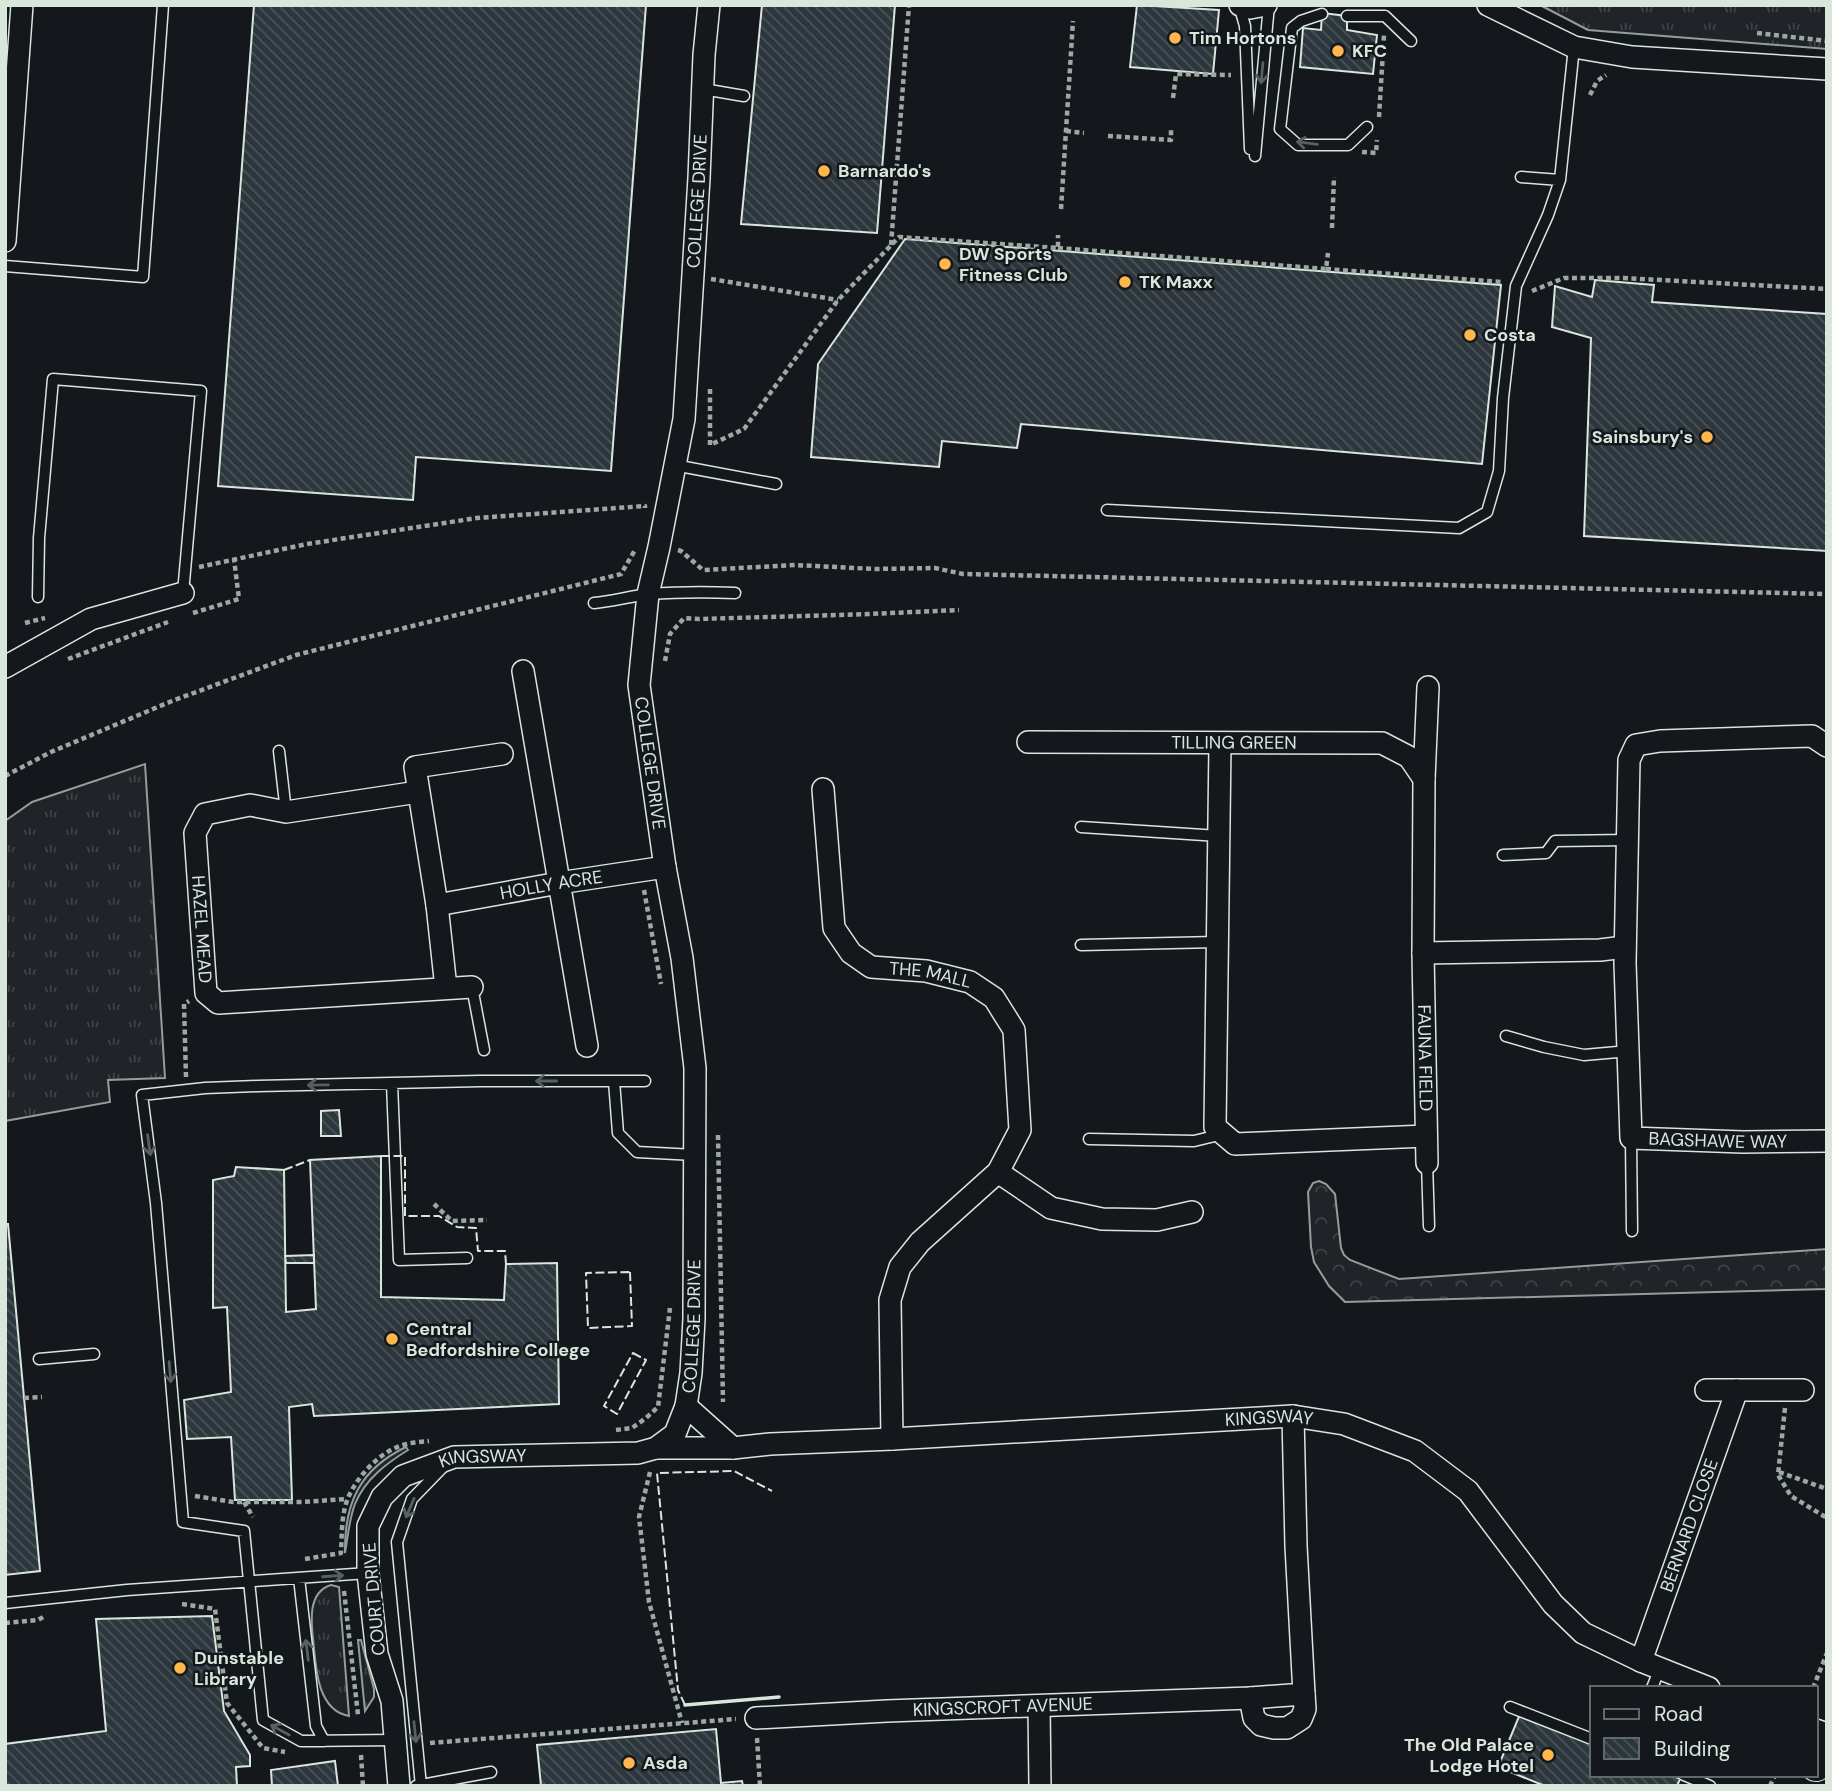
<svg xmlns="http://www.w3.org/2000/svg" width="1832" height="1791" viewBox="0 0 1832 1791" font-family="'DM Sans',sans-serif">
  <defs>
    <pattern id="grass-tufts" width="24" height="20" patternUnits="userSpaceOnUse" patternTransform="scale(1.75)"><rect width="24" height="20" fill="#202428"/><path d="M3 7l-1-3M5 7V3M7 7l1-3M15 17l-1-3M17 17v-4M19 17l1-3" fill="none" stroke="#404447"/></pattern>
    <pattern id="forest-crowns" width="20" height="18" patternUnits="userSpaceOnUse" patternTransform="scale(1.75)"><rect width="20" height="18" fill="#202428"/><path d="M2 6a3 3 0 1 1 6 0M12 15a3 3 0 1 1 6 0" fill="none" stroke="#404447"/></pattern>
    <pattern id="building-back-hatch" width="6" height="6" patternUnits="userSpaceOnUse" patternTransform="scale(1.75)"><rect width="6" height="6" fill="#2c363c"/><path d="M-1 5l2 2M0 0l6 6M5-1l2 2" fill="none" stroke="#4a5358"/></pattern>
  </defs>
  <rect width="100%" height="100%" fill="#14181c"/>
  <path fill="url(#grass-tufts)" stroke="#939e99" stroke-width="2" d="M1540,5H1827V49L1588,30Z
    M145,764L165,1078L108,1080L110,1102L5,1121V821L32,802Z
    M406,1447L408,1450C387,1463 365,1479 355,1504C349,1519 348,1537 345,1553C344,1503 360,1469 406,1447Z
    M331,1585L339,1587L349,1716C319,1711 316,1672 314,1648C312,1628 305,1593 331,1585Z
    M358,1640H361L374,1689V1697L365,1711Z"/>
  <path fill="url(#forest-crowns)" stroke="#939e99" stroke-width="2" d="M1319,1181L1326,1184L1335,1194L1341,1248L1344,1255L1350,1260L1399,1279L1827,1249V1289L1345,1302L1329,1286L1314,1262L1311,1247L1308,1192L1313,1183Z"/>
  <path fill="url(#building-back-hatch)" stroke="#d8e6dc" stroke-width="2" d="M254,5H646L611,471L416,457L413,500L218,486Z
    M762,5H895L877,233L741,224Z
    M1137,5L1219,10L1213,74L1130,67Z
    M1322,13L1347,16V30L1377,35L1373,74L1300,67L1303,28L1321,30Z
    M905,239L1501,285L1482,464L1021,424L1017,448L942,441L939,467L811,457L818,364Z
    M1595,280L1654,285L1652,302L1827,314V551L1584,536L1591,338L1552,327L1555,286L1592,297Z
    M339,1110L341,1136H321V1111Z
    M381,1156V1297L504,1300L506,1264L557,1263L559,1404L314,1416L312,1404L289,1407L292,1500H235L231,1437L187,1439L184,1400L231,1392L227,1307L213,1308V1180L234,1176L236,1167L284,1170L286,1312L316,1309L310,1160Z
    M5,1224H8L40,1571L5,1575Z
    M314,1255V1263H286L285,1256Z
    M212,1616L224,1711L250,1755V1766L236,1767L237,1786H5V1744L106,1731L96,1619Z
    M1520,1714L1592,1743V1775H1671L1680,1779L1677,1786H1545L1498,1767Z
    M716,1729L721,1783L742,1781L743,1786H541L537,1745Z
    M335,1761L338,1786H272L271,1770Z"/>
  <g fill="none" stroke-linecap="round" stroke-linejoin="round">
    <g stroke="#d8e6dc" stroke-width="13">
      <path id="service" d="M1239,5L1245,26L1250,149
        M1322,14L1301,21L1292,28L1280,129L1298,145H1348L1367,127
        M1347,16H1385L1411,41
        M703,89L744,96
        M1255,156L1269,5
        M1521,177L1560,180
        M5,266L143,277L163,5
        M674,465L776,484
        M1107,510L1459,528L1487,512L1499,471L1503,398L1516,286L1548,215L1560,180L1574,47
        M38,597L39,538L53,379L201,391L183,593
        M594,603C613,601 632,596 650,594C678,592 707,592 735,593
        M279,751L286,812
        M1081,827L1219,836
        M1503,855L1546,853L1555,841L1628,840
        M1081,945L1217,942
        M472,987L484,1050
        M1506,1036L1544,1047L1584,1055L1629,1051
        M614,1081L618,1133L637,1152L695,1155
        M392,1083L399,1260L467,1258
        M1631,1138L1632,1231
        M1089,1139L1194,1141L1223,1134
        M1427,1163L1429,1226
        M39,1359L94,1354
        M299,1578L316,1726L324,1741
        M5,1603L127,1590L368,1573
        M1652,1688L1660,1668
        M1510,1707L1592,1739
        M395,1740L301,1741L263,1720L244,1531L183,1522L156,1203L142,1095L205,1088L258,1086L480,1081H645
        M1684,1775L1710,1786
        M416,1786L491,1772
        M421,1786L397,1542L412,1499L444,1466"/>
    </g>
    <g stroke="#d8e6dc" stroke-width="24">
      <g id="minor">
        <path d="M1240,5L1250,8L1266,5"/>
        <path d="M1488,5L1574,47L1632,57L1827,69"/>
        <path d="M5,241L22,5"/>
        <path d="M5,667L91,619L183,593"/>
        <path d="M523,671L587,1046"/>
        <path id="s1" d="M1028,742L1382,743L1409,757L1424,779L1423,953L1427,1163"/>
        <path d="M1220,744L1215,1127L1235,1144L1426,1136"/>
        <path id="s2" d="M1827,746L1812,736L1660,741L1636,745L1629,760L1625,963L1631,1138L1743,1142L1827,1141"/>
        <path d="M1424,779L1428,687"/>
        <path id="s3" d="M823,789L834,928L851,953L871,967L926,971L970,982L994,998L1014,1030L1020,1130L998,1172L920,1242L900,1267L890,1300L892,1439"/>
        <path id="s4" d="M418,792L286,812L250,805L205,814L195,833L206,993L218,1003L472,987"/>
        <path id="s5" d="M437,905L559,883L665,867"/>
        <path d="M1423,953L1600,950L1625,947"/>
        <path d="M446,988L437,905L415,767L502,754"/>
        <path d="M998,1172L1051,1208L1102,1219L1157,1220L1192,1212"/>
        <path d="M1706,1390H1737"/>
        <path d="M686,1406L733,1448"/>
        <path id="s6" d="M656,1448H733L770,1444L892,1439L1293,1416L1344,1424L1415,1451L1468,1491L1553,1604L1583,1633L1641,1661L1709,1688"/>
        <path id="s7" d="M1641,1661L1737,1390H1803"/>
        <path d="M1250,1698L1254,1718L1261,1725L1274,1728H1287L1301,1719L1305,1709L1304,1694"/>
        <path d="M1039,1706L1040,1786"/>
        <path id="s8" d="M756,1718L887,1711L1250,1698L1304,1694L1296,1546L1293,1416"/>
        <path d="M1816,1730L1827,1734"/>
        <path id="s9" d="M399,1786L392,1701L377,1654L368,1573V1526L382,1497L403,1476L454,1457L638,1453L656,1448L675,1434L686,1406L691,1373L694,1319L695,1068L682,958L665,867L639,685L648,594L659,547L684,419L699,178L704,55L709,5"/>
      </g>
    </g>
    <g stroke="#d8e6dc" stroke-width="34">
      <path id="primary" d="M1816,1765L1827,1746"/>
    </g>
    <path stroke="#9da8a2" stroke-width="4.5" stroke-dasharray="5 3.5" stroke-linecap="butt" d="M1757,33L1827,41
      M1590,95L1597,81L1606,75
      M1173,98L1176,74L1231,75
      M1379,117L1384,35
      M1066,131L1084,133
      M1108,136L1171,140V127
      M1362,152L1376,153L1377,140
      M1061,209L1073,21
      M1332,228L1334,177
      M891,245L909,5
      M1058,248L1326,269L1328,253
      M1326,269L1502,282
      M711,279L838,300
      M1532,291L1564,278H1623L1827,289
      M710,389V445L744,429L838,300L899,237L1058,248V235
      M678,550L681,551L703,570L795,565L875,569L935,568L963,574L1827,594
      M199,567L307,544L477,518L645,506V508
      M193,613L239,599L234,559
      M25,623L45,618
      M68,659L168,622
      M665,661L670,634L684,618L699,619L869,614L959,610
      M5,776L51,752L172,701L296,655L621,574L635,550
      M644,890L661,984
      M186,1077L184,1004L189,1001
      M718,1135L723,1402
      M434,1204L452,1221L487,1220
      M24,1398L42,1397
      M1785,1408L1778,1475L1791,1496L1827,1518
      M616,1430L632,1428L646,1418L658,1407L670,1308
      M650,1472L639,1517L649,1602L682,1723
      M1779,1472L1827,1489
      M195,1496L233,1502H302L347,1499
      M244,1502L253,1517
      M305,1559L341,1553C342,1535 341,1515 348,1498C358,1475 382,1449 407,1444C414,1442 422,1442 429,1441
      M344,1591L358,1715
      M182,1604L215,1609L227,1703L263,1748L285,1752
      M5,1623L38,1620L45,1616
      M1813,1688L1827,1653
      M757,1738L760,1786
      M430,1743L736,1719
      M361,1755L363,1786
      M1770,1786L1775,1775"/>
    <use href="#service" stroke="#14181c" stroke-width="10"/>
    <use href="#minor" stroke="#14181c" stroke-width="21"/>
    <use href="#primary" stroke="#14181c" stroke-width="32"/>
    <path stroke="#d8e6dc" stroke-width="2" stroke-dasharray="9 3.5" stroke-linecap="butt" d="M381,1156H405V1216H439L457,1227L476,1228L478,1251H505L506,1264
      M284,1170L310,1160
      M630,1272L632,1326L588,1328L586,1273Z
      M633,1353L646,1360L617,1414L604,1406Z
      M685,1705L678,1690L657,1473L734,1471L772,1491"/>
    <path stroke="#d8e6dc" stroke-width="3.5" d="M685,1705L779,1697"/>
  </g>
  <defs><path id="oneway-shaft" d="M-6 0H5M1.5-3L5.5 0L1.5 3" fill="none" stroke-width="1.6" stroke-linecap="round" stroke-linejoin="round" transform="scale(1.75)"/></defs>
  <g stroke="#59605f">
    <use href="#oneway-shaft" transform="translate(1262 73) rotate(95)"/>
    <use href="#oneway-shaft" transform="translate(1307 143) rotate(-173)"/>
    <use href="#oneway-shaft" transform="translate(546 1081) rotate(180)"/>
    <use href="#oneway-shaft" transform="translate(318 1085) rotate(179)"/>
    <use href="#oneway-shaft" transform="translate(149 1145) rotate(82)"/>
    <use href="#oneway-shaft" transform="translate(170 1372) rotate(85)"/>
    <use href="#oneway-shaft" transform="translate(410 1508) rotate(113)"/>
    <use href="#oneway-shaft" transform="translate(333 1576) rotate(-4)"/>
    <use href="#oneway-shaft" transform="translate(307 1650) rotate(-97)"/>
    <use href="#oneway-shaft" transform="translate(280 1730) rotate(-151)"/>
    <use href="#oneway-shaft" transform="translate(415 1732) rotate(84)"/>
  </g>
  <g fill="#ffb74d" stroke="#14181c" stroke-width="2.5">
    <circle cx="1175" cy="38" r="7"/>
    <circle cx="1338" cy="51" r="7"/>
    <circle cx="824" cy="171" r="7"/>
    <circle cx="945" cy="264" r="7"/>
    <circle cx="1125" cy="282" r="7"/>
    <circle cx="1470" cy="335" r="7"/>
    <circle cx="1707" cy="437" r="7"/>
    <circle cx="392" cy="1339" r="7"/>
    <circle cx="180" cy="1668" r="7"/>
    <circle cx="1548" cy="1755" r="7"/>
    <circle cx="629" cy="1763" r="7"/>
  </g>
  <g text-anchor="middle" stroke-width="5" stroke-linejoin="round" paint-order="stroke">
    <g font-size="18" font-weight="bold" fill="#d8e6dc" stroke="#14181c" text-anchor="start">
      <text x="1189" y="44">Tim Hortons</text>
      <text x="1352" y="57">KFC</text>
      <text x="838" y="177">Barnardo's</text>
      <text x="959" y="260">DW Sports<tspan x="959" dy="21">Fitness Club</tspan></text>
      <text x="1139" y="288">TK Maxx</text>
      <text x="1484" y="341">Costa</text>
      <text x="1693" y="443" text-anchor="end">Sainsbury's</text>
      <text x="406" y="1335">Central<tspan x="406" dy="21">Bedfordshire College</tspan></text>
      <text x="194" y="1664">Dunstable<tspan x="194" dy="21">Library</tspan></text>
      <text x="1534" y="1751" text-anchor="end">The Old Palace<tspan x="1534" dy="21">Lodge Hotel</tspan></text>
      <text x="643" y="1769">Asda</text>
    </g>
    <g font-size="18" fill="#d8e6dc" stroke="#14181c">
      <text dy="6" stroke="none"><textPath href="#s9" startOffset="1850">COLLEGE DRIVE</textPath></text>
      <text dy="6" stroke="none"><textPath href="#s1" startOffset="206">TILLING GREEN</textPath></text>
      <text transform="translate(650 763) rotate(82)" y="6">COLLEGE DRIVE</text>
      <text dy="6" stroke="none"><textPath href="#s5" startOffset="116">HOLLY ACRE</textPath></text>
      <text dy="6" stroke="none"><textPath href="#s4" startOffset="334">HAZEL MEAD</textPath></text>
      <text dy="6" stroke="none"><textPath href="#s3" startOffset="254">THE MALL</textPath></text>
      <text dy="6" stroke="none"><textPath href="#s1" startOffset="690">FAUNA FIELD</textPath></text>
      <text dy="6" stroke="none"><textPath href="#s2" startOffset="676">BAGSHAWE WAY</textPath></text>
      <text dy="6" stroke="none"><textPath href="#s9" startOffset="716">COLLEGE DRIVE</textPath></text>
      <text dy="6" stroke="none"><textPath href="#s6" startOffset="614">KINGSWAY</textPath></text>
      <text dy="6" stroke="none"><textPath href="#s9" startOffset="408">KINGSWAY</textPath></text>
      <text dy="6" stroke="none"><textPath href="#s7" startOffset="144">BERNARD CLOSE</textPath></text>
      <text transform="translate(374 1599) rotate(-95)" y="6">COURT DRIVE</text>
      <text dy="6" stroke="none"><textPath href="#s8" startOffset="247">KINGSCROFT AVENUE</textPath></text>
    </g>
  </g>
  <rect width="1832" height="1791" fill="none" stroke="#d8e6dc" stroke-width="14"/>
  <rect x="1590" y="1686" width="228" height="91" fill="#14181c" stroke="#626a69" stroke-width="2"/>
  <rect x="1604" y="1709" width="35" height="10" fill="#14181c" stroke="#626a69" stroke-width="2"/>
  <text x="1654" y="1721" font-size="21" fill="#d8e6dc">Road</text>
  <rect x="1604" y="1738" width="35" height="21" fill="url(#building-back-hatch)" stroke="#626a69" stroke-width="2"/>
  <text x="1654" y="1756" font-size="21" fill="#d8e6dc">Building</text>
</svg>
